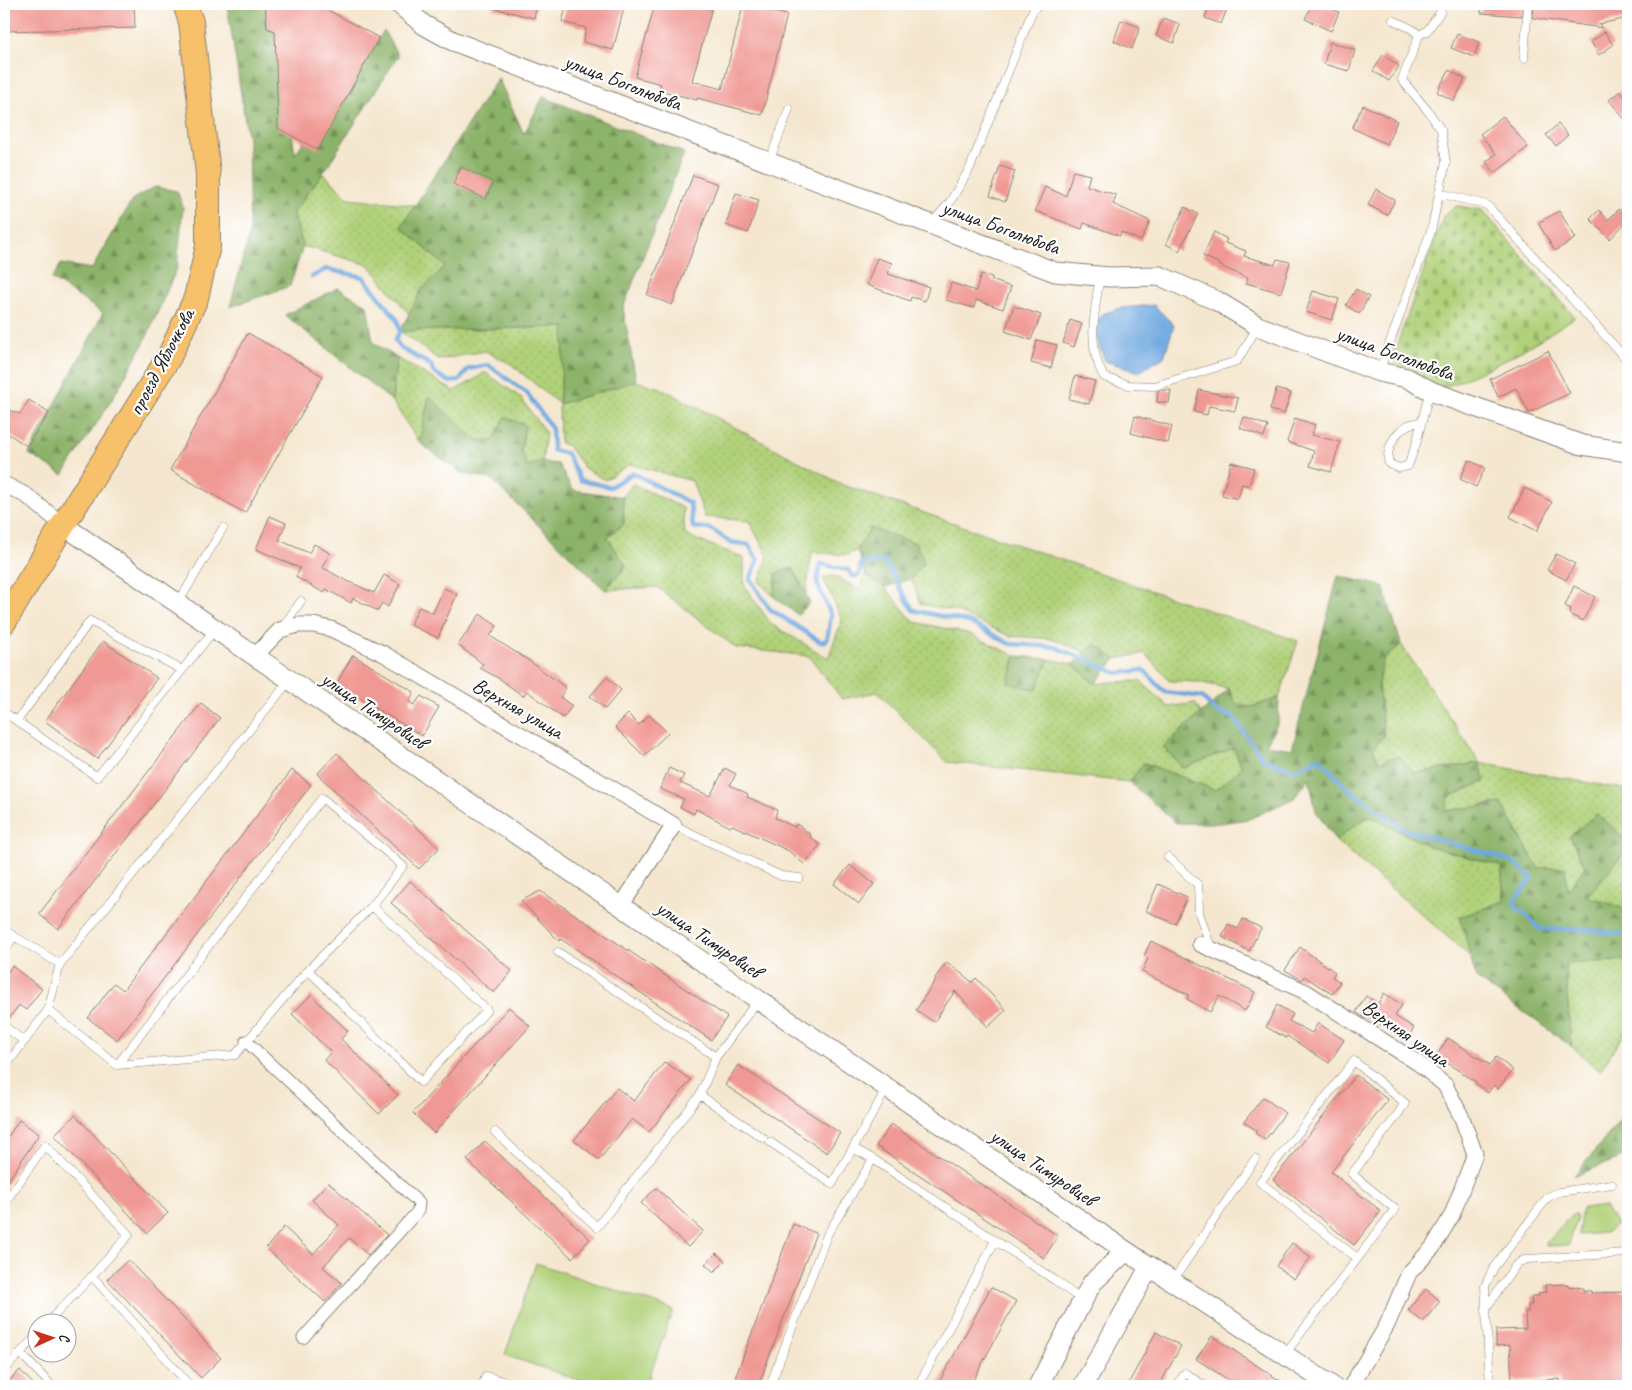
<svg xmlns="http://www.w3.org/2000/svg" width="1632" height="1390" viewBox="0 0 1632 1390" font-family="Caveat,sans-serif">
  <defs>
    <pattern id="grass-dots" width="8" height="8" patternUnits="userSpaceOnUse" patternTransform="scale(1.25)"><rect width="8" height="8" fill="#b0d179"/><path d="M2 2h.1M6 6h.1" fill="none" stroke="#97b368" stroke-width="1.8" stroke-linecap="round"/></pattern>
    <pattern id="forest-firs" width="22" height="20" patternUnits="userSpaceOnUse" patternTransform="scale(1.25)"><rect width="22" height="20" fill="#8cb369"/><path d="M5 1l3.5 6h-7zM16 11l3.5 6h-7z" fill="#729156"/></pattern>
    <pattern id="cemetery-stones" width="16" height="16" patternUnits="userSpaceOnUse" patternTransform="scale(1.25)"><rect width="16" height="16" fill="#b0d179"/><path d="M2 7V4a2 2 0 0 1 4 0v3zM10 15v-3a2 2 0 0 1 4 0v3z" fill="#97b368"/></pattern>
  </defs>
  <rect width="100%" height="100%" fill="#fff"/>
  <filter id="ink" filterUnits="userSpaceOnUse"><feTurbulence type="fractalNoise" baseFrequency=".02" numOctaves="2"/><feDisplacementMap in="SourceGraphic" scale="10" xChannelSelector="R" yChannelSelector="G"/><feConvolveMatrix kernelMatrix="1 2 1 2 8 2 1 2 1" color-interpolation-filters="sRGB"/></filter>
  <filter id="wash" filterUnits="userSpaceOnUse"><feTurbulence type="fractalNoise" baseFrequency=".0096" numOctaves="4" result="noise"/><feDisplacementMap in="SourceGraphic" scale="20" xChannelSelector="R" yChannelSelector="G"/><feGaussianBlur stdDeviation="1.12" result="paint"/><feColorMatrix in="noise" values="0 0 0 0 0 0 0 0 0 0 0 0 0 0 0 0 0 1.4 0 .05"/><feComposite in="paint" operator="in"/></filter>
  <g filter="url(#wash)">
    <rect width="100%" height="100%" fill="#f5e7cf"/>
    <path fill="url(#grass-dots)" stroke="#66764a" d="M323,173L349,198L415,205L401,227L446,266L422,289L409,314L369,265L303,246L293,212Z
      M566,327L559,404L636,381L661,388L843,485L1298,641L1279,698L1251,707L1236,704L1229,689L1199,682L1170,681L1145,653L1116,659L1095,644L1086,653L1054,639L1010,636L955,611L921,604L911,579L924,562L871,528L857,550L847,555L812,552L806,593L793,568L776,573L774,597L759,582L768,556L749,521L705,517L692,481L630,464L605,480L584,468L568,446L560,443L559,404L511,364L485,351L439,360L400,331Z
      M397,358L454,391L474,380L485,372L520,397L546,433L542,462L527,467L521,451L525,425L493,441L476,440L429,397L419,442L392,401Z
      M633,484L683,508L685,535L744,558V585L771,624L828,658L842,620L823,578L834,576L860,590L865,574L885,587L914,622L967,633L1016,656L1008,682L1036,690L1049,659L1073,664L1095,684L1111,682L1140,681L1169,707L1195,703L1201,713L1164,747L1183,768L1234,748L1242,768L1215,790L1145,763L1129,782L947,762L877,692L842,699L809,656L736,648L657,587L605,590L626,566L607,537L624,524L623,497Z
      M1401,644L1480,763L1628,790V841L1597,814L1570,836L1585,867L1568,890L1538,868L1501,803L1445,811L1449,797L1485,781L1480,763L1414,773L1379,762L1372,748L1384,736L1378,684L1383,660Z
      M1370,816L1429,846L1501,866L1504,901L1461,917L1471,957L1336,841L1359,822Z
      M1628,849V910L1586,896Z
      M1628,960V1027L1600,1071L1571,1046L1565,964Z"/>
    <path fill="url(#forest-firs)" stroke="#546842" d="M227,4H273L295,154L384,31L398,56L323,173L293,212L303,246L290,286L230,307L250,231L248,139Z
      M498,78L524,134L543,97L684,153L623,308L636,381L559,404L565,327L400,331L422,289L445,266L401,227Z
      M155,187L177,191L183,206L177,268L144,343L111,401L63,475L29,454L103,313L52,279L61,264L92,269L133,199Z
      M338,288L367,305L373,342L397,358L392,401L285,315Z
      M429,396L476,440L493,441L505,417L525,425L521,451L527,467L542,462L558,464L573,490L623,497L624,524L607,537L626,566L605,590L491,479L461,473L419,442Z
      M870,528L916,543L924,562L911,579L885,587L865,574L857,550Z
      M793,568L810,603L798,615L774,597L776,573Z
      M1338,576L1383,586L1401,644L1383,660L1378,684L1384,736L1373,748L1379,762L1399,756L1414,773L1480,763L1485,781L1449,797L1445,811L1501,803L1538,868L1565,867L1568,890L1585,867L1570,836L1597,814L1628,841V849L1587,896L1628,910V960L1565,964L1571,1046L1476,978L1460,917L1504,901L1501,866L1429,846L1370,816L1359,822L1336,841L1316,811L1309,778L1294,798L1249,819L1220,823H1176L1129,782L1144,763L1215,790L1242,768L1234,748L1183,768L1163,747L1229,689L1236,704L1251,707L1279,698L1278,722L1266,745L1292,749Z
      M1095,644L1116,659L1095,684L1073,664Z
      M1016,656L1049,659L1036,690L1008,683Z
      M1628,1111V1155L1574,1176Z"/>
    <path fill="url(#cemetery-stones)" stroke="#66764a" d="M1457,206L1482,210L1575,317C1534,345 1489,371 1442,388L1401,369L1392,358L1444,215Z"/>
    <path fill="#b0d179" stroke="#66764a" d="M1605,1207L1617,1225L1606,1233L1578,1235L1582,1208Z
      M1572,1215H1575L1577,1218L1569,1245L1546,1246L1547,1241Z
      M536,1263L673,1310L646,1386H596L505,1355Z"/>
    <path fill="#70a9e0" stroke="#46627e" d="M1154,305L1174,325L1164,357L1139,372L1105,361L1093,329L1102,314L1121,308Z"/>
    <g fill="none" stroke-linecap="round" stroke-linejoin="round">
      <path stroke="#70a9e0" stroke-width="4.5" d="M312,277L326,269L363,277L397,319L400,331L395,340L402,349L431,365L433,372L450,382L460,380L468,369L488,365L527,393L552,429L553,450L567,454L580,480L610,487L633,473L690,503L693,527L711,529L730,542L749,545L758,561L750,579L770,609L821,642L827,640L831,615L817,583L820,564L848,570L852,576H859L861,563L885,562L913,610L969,622L1010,644L1055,647L1117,673L1144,670L1165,692L1202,697L1217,712L1232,716L1264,760L1295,770L1319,758L1347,788L1406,830L1512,861L1532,878L1513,903L1540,929L1589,930L1628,935"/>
    </g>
    <g id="blocks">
      <path fill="#f09893" d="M46,4H134L135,28L4,31V5Z
        M265,4H317L379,38L318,150L278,128L275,31L267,28Z
        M494,4H537L534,18L493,8Z
        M567,4H625L613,50L583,42L586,28L562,22Z
        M655,4H713L692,81L722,89L743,5L787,15L762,115L697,98V100L659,90L661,84L635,77Z
        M1210,4H1229L1221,24L1205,18Z
        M1312,4H1321L1339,12L1331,31L1305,19Z
        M1481,4H1522V16L1481,13Z
        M1534,4H1570L1593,7L1607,4H1628V18L1599,24L1602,28L1533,18Z
        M1163,18L1180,24L1174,43L1156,36Z
        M1121,20L1140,27L1132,49L1114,41Z
        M1605,32L1613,45L1599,55L1591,42Z
        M1457,34L1479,42L1474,57L1451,48Z
        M1330,42L1355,50L1349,71L1324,64Z
        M1383,55L1399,66L1389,81L1373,71Z
        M1449,70L1465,79L1454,101L1437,92Z
        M1620,91L1628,101V123L1609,100Z
        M1363,105L1397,121L1387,144L1352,128Z
        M1503,116L1528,147L1495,173L1486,162L1496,154L1480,134Z
        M1558,124L1568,135L1556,146L1546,135Z
        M1000,166L1015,171L1005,202L990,196Z
        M461,167L493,182L486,199L453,184Z
        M1073,171L1090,175L1087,186L1116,195L1113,204L1150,221L1141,241L1121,232L1120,236L1084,223L1082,229L1035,211L1045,187L1066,196Z
        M693,175L718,184L672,305L647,295Z
        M1376,189L1395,200L1387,215L1368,205Z
        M736,193L759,200L748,233L726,225Z
        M1185,207L1198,214L1179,251L1166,244Z
        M1619,209L1628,220L1610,239L1590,219L1599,210L1608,220Z
        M1559,211L1576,238L1555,251L1538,223Z
        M1214,232L1227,239L1225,243L1246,251L1244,256L1275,265L1277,259L1290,262L1281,293L1246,283L1248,278L1220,266V264L1203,256Z
        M877,258L892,263L888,274L929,287L925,301L911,297L910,301L867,285Z
        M981,274L992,277L991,280L1011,287L1003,309L976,300L974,308L946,300L951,283L976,291Z
        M1356,289L1369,297L1359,314L1346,305Z
        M1313,291L1339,299L1332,320L1306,312Z
        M1014,306L1041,315L1031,340L1005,331Z
        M1070,320L1082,324L1074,347L1063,343Z
        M248,333L323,376L245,513L170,470Z
        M1037,340L1057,345L1051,368L1031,363Z
        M1548,351L1570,393L1529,413L1516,388L1498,397L1490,379Z
        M1075,376L1095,381L1089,404L1069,399Z
        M1276,389L1291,393L1284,414L1270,410Z
        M1162,390H1171L1169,403L1157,402L1158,391Z
        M1199,390L1238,398L1235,411L1209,406L1207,415L1194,412Z
        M29,400L49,413L27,446L4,431V408L20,414Z
        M1135,416L1172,426L1168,443L1131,433Z
        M1244,417L1268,426L1264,437L1240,428Z
        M1295,418L1315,425L1312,435L1340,442L1331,472L1310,466L1314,451L1287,442Z
        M1469,460L1485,468L1476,487L1460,479Z
        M1231,462L1254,468L1249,486L1242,484L1238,499L1222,495Z
        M1525,488L1552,502L1537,531L1510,517Z
        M270,516L286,523L279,540L309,553L314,544L330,553L322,567L343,579L374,593L384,575L400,584L388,607L382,603L378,611L353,598L351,603L326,589L324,593L296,577L300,568L256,549Z
        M1556,554L1575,564L1566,580L1547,570Z
        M1574,586L1595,597L1583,621L1569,614L1571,609L1565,606Z
        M444,588L457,594L438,638L410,625L419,607L433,613Z
        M480,614L497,626L490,636L528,660L566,688L560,697L572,706L563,718L527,691L523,696L500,679L480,668L483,664L458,645Z
        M103,641L157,678L97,759L45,721Z
        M353,655L414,692L409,702L414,705L421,696L439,707L422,736L336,684Z
        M607,677L621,690L605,709L590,696Z
        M201,703L220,718L58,929L39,914Z
        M628,714L639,725L649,715L668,733L644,756L615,727Z
        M337,753L439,848L419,869L317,774Z
        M669,768L684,775L680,783L710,796L725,768L736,774L730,785L748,794L747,797L777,810L775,818L795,827L797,824L811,835L810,837L820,845L804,864L789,851L765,840L732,825L730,827L696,809L694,814L680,807L684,799L660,789Z
        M292,770L311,785L117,1040L88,1018L114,983L123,990Z
        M850,865L874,884L859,904L834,884Z
        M410,881L512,971L494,993L391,903Z
        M1158,884L1187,897L1175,924L1146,911Z
        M540,891L727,1017L711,1040L561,939L559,941L521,901Z
        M1243,919L1261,928L1249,951L1222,937L1228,924L1238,929Z
        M1151,941L1255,992L1245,1011L1219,996L1210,1012L1187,999L1189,995L1142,972L1148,958L1144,956Z
        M1300,947L1335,972L1332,977L1340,982L1332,994L1304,976L1302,980L1285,970Z
        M947,962L972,982L976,978L1006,1010L988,1027L955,991L934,1022L916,1010L936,979L935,978Z
        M12,966L42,989L26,1010L19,1005L7,1021L4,1020V977Z
        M1384,993L1402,1005L1395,1016L1414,1028L1406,1041L1367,1016L1366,1019L1356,1012L1366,996L1378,1004Z
        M311,995L348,1031L341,1039L398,1095L379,1114L324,1060L331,1052L292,1014Z
        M1277,1005L1293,1014L1289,1021L1312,1033L1318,1023L1344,1040L1329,1063L1287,1036L1286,1038L1266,1027Z
        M509,1007L530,1026L434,1133L413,1113Z
        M1448,1038L1490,1065L1496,1057L1513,1070L1498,1089L1494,1085L1488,1093L1475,1083L1476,1082L1436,1056Z
        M665,1062L691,1080L649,1132L632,1119L599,1160L574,1140L617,1088L634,1101Z
        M738,1065L840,1133L827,1153L725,1085Z
        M1356,1075L1388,1100L1331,1172L1381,1211L1354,1245L1273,1180Z
        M1263,1097L1285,1113L1265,1140L1255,1133L1257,1131L1244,1122Z
        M75,1115L168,1213L147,1233L54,1135Z
        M19,1120L39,1134L4,1187V1143Z
        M891,1124L1058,1236L1044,1258L876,1146Z
        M485,1141L590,1239L572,1258L467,1160Z
        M328,1182L387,1235L368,1255L349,1238L323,1267L342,1283L325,1302L266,1248L284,1227L313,1254L339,1225L312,1200Z
        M656,1188L703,1231L688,1247L641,1203Z
        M793,1224L816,1233L758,1386H732Z
        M1292,1243L1311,1257L1294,1279L1276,1266Z
        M716,1253L725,1261L714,1272L705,1264Z
        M128,1260L221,1358L201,1378L107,1279Z
        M1568,1284V1286L1583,1288V1291H1591V1293L1625,1292V1295H1628V1386H1561L1560,1379L1512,1381L1510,1345L1496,1346V1330L1526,1329L1525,1312H1528V1305H1532L1531,1296H1539V1293L1546,1292L1545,1285Z
        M991,1287L1016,1301L970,1386H937Z
        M1426,1289L1440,1301L1423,1322L1408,1310Z
        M1156,1332L1181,1346L1159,1386H1127Z
        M1212,1336L1288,1386H1238L1196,1359Z
        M20,1370L35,1386H4Z"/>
    </g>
  </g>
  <g filter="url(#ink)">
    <use href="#blocks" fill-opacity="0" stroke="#888276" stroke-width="1"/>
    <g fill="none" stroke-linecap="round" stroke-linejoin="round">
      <g stroke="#888276" stroke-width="9">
        <path id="service" d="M1419,35L1427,31L1441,11
          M1524,58L1528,4
          M769,162L789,109
          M1439,193L1487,205L1628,361
          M932,223L950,202L970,168L1032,12L1038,4
          M1100,276C1095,310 1086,346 1104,377L1129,385L1155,386L1237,361L1258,326
          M1379,372L1431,231L1446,162L1441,130L1428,111L1402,80L1419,35L1412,29L1393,20
          M1421,422C1417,423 1412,423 1408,425C1395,432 1385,450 1389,464L1399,468L1408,466L1416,444L1430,390
          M178,603L223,528
          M282,628L301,601
          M4,712L97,777L215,629
          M17,721L90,621L182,670
          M674,825L781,876L799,878
          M1168,857L1198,885L1199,913L1211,948
          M4,930L60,964
          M4,950L14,937
          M558,952L716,1057L758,1000
          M308,970L421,1082L487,1010L372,906
          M48,1010L117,1065L235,1055L308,970L372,906L403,866L322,798L117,1065
          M4,1026L24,1041
          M716,1057L700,1095L763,1138
          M4,1068L48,1010L60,964L290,680
          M495,1132L597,1227L700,1095
          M770,1142L832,1184L853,1148
          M873,1159L1056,1281L1083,1301
          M4,1204L45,1145L129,1235L92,1276L190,1386
          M1172,1282L1255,1159
          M1486,1308L1485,1286L1494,1267L1548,1197L1559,1192L1612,1184
          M48,1322L92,1276
          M20,1353L52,1386
          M1285,1354L1395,1209L1352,1174L1396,1117L1405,1103L1354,1061L1260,1182L1357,1258
          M4,1370L38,1334
          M482,1386L486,1376L519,1386
          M770,1386L827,1235L873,1159L853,1148L887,1088
          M918,1386L995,1241
          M1177,1386L1185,1373L1205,1386
          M1490,1386L1486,1308L1516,1265L1522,1261L1527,1259L1628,1253"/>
      </g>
      <g stroke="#888276" stroke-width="13">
        <path id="pedestrian" d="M246,1041L419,1203L418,1211L303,1338"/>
      </g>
      <g stroke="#888276" stroke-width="17">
        <path id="minor" d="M4,484L27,496L63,525
          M255,656L280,630L298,625H313L331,629L384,654L674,825L621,906
          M1200,944L1306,992L1418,1063L1445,1085L1462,1118L1475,1154L1452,1215L1433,1247L1409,1273L1387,1325L1351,1386"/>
      </g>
      <g stroke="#888276" stroke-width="21">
        <path id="tertiary" d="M399,4L424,25L453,41L1055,272L1109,277L1160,276L1217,301L1258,326L1379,372L1407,378L1433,392L1582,445L1628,452
          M63,525L1126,1251L1332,1386
          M1038,1386L1092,1283L1126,1251
          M1083,1386L1150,1266"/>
      </g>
      <g stroke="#888276" stroke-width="26">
        <path id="primary" d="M4,622L63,525L169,357L196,298L208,246V174L191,22L185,4"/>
      </g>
      <use href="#service" stroke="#fff" stroke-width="8"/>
      <use href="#pedestrian" stroke="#fff" stroke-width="11"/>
      <use href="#minor" stroke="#fff" stroke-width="15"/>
      <use href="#tertiary" stroke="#fff" stroke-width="19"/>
      <use href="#primary" stroke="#f7c06b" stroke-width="24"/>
    </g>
  </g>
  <g text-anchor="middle" stroke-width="4.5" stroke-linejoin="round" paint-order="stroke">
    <g font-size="21" fill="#1c1c1c" stroke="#fff">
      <text transform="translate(623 82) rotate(21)" y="7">улица Боголюбова</text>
      <text transform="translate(1001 227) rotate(20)" y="7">улица Боголюбова</text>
      <text transform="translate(1395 353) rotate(20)" y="7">улица Боголюбова</text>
      <text transform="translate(161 362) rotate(-62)" y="7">проезд Яблочкова</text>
      <text transform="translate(518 708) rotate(30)" y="7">Верхняя улица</text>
      <text transform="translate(374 710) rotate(34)" y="7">улица Тимуровцев</text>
      <text transform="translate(709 939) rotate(34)" y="7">улица Тимуровцев</text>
      <text transform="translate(1406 1033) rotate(35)" y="7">Верхняя улица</text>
      <text transform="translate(1043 1167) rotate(34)" y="7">улица Тимуровцев</text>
    </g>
  </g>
  <rect width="1632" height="1390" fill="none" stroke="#fff" stroke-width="20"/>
  <g transform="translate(52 1338) rotate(87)"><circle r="24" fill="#ffffff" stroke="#a4a4a4"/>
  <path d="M0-4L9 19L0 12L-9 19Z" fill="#c8321e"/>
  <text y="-8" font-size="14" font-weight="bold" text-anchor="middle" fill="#1c1c1c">С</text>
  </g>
</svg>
